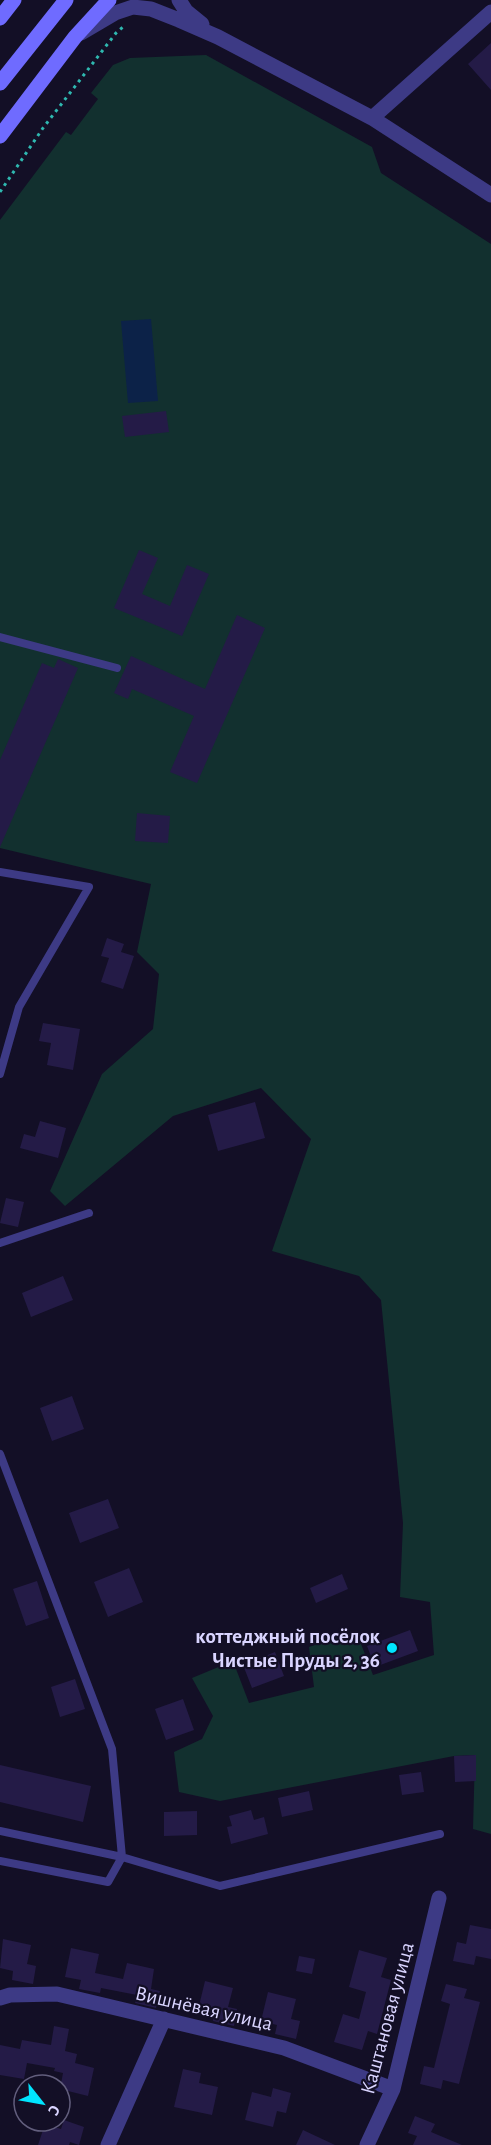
<svg xmlns="http://www.w3.org/2000/svg" width="491" height="2145" viewBox="0 0 491 2145" font-family="'Alegreya Sans',sans-serif">
  <rect width="100%" height="100%" fill="#130f26"/>
  <path fill="#12302f" d="M206,55L372,147L381,173L491,244V1834L473,1829L475,1755L454,1756L220,1801L179,1792L174,1752L202,1739L213,1716L192,1678L233,1661L249,1703L314,1687L309,1647L356,1631L373,1675L434,1655L430,1602L400,1597L403,1523L381,1300L359,1276L272,1251L311,1139L261,1088L173,1116L65,1206L50,1191L102,1074L153,1029L159,974L137,952L151,884L0,848V220L66,132L71,135L98,99L91,93L113,65L130,58Z"/>
  <path fill="#0c2248" d="M151,319L158,401L128,403L121,321Z"/>
  <path fill="#241b47" d="M491,43V90L468,64Z
    M166,411L169,432L125,437L122,416Z
    M139,550L158,558L142,594L170,606L187,565L209,574L182,636L114,608Z
    M237,615L265,628L197,783L170,772L194,716L132,689L128,699L114,693L131,656L205,689Z
    M58,659L78,668L0,847V760L42,663L54,668Z
    M137,813L170,816L168,843L135,841Z
    M107,938L124,944L121,952L134,956L123,989L101,982L109,958L101,956Z
    M43,1023L80,1029L73,1070L47,1065L51,1043L39,1041Z
    M255,1102L265,1138L218,1151L208,1115Z
    M40,1121L66,1128L58,1158L20,1148L24,1134L35,1137Z
    M6,1198L24,1202L18,1227L0,1223Z
    M63,1276L73,1300L31,1317L22,1293Z
    M72,1396L84,1429L52,1441L40,1408Z
    M108,1499L119,1528L80,1543L69,1513Z
    M129,1568L143,1602L108,1617L94,1582Z
    M342,1574L348,1589L316,1603L310,1588Z
    M37,1581L49,1618L26,1626L13,1589Z
    M410,1630L418,1651L375,1667L367,1646Z
    M275,1652L284,1676L252,1688L243,1665Z
    M75,1679L85,1709L60,1717L51,1687Z
    M183,1699L194,1730L166,1740L155,1709Z
    M476,1755V1781L455,1782L454,1756Z
    M0,1765L91,1786L83,1822L0,1802Z
    M421,1772L424,1792L402,1795L399,1775Z
    M309,1791L313,1810L282,1817L278,1798Z
    M251,1810L254,1820L264,1817L268,1834L231,1844L227,1827L232,1826L229,1816Z
    M197,1811V1835L164,1836V1812Z
    M470,1925L491,1929V1959L476,1956L474,1965L453,1961L457,1942L466,1944Z
    M3,1939L31,1945L27,1964L36,1966L33,1984L12,1980L13,1971L0,1968Z
    M71,1948L99,1954L95,1973L123,1979L127,1963L154,1969L151,1989L160,1991L156,2008L135,2003L137,1995L101,1988L100,1993L79,1989L81,1980L65,1977Z
    M359,1950L387,1958L381,1977L391,1980L377,2034L368,2031L362,2050L334,2042L343,2014L359,2019L366,1992L349,1987Z
    M299,1956L315,1959L312,1974L296,1971Z
    M205,1981L233,1988L228,2007L237,2009L234,2026L213,2021L214,2014L198,2010Z
    M446,1984L467,1989L464,1998L480,2002L459,2084L443,2080L441,2089L420,2084L424,2066L434,2068L450,2004L441,2001Z
    M268,1992L296,1999L291,2019L300,2021L296,2039L275,2034L277,2025L261,2021Z
    M54,2026L69,2029L65,2051L77,2054L75,2063L94,2068L88,2096L60,2089L63,2073L54,2071L55,2068L27,2063L24,2079L0,2075V2045L20,2049L22,2040L51,2045Z
    M183,2069L201,2073L199,2083L218,2087L212,2115L174,2107Z
    M273,2088L291,2093L286,2113L277,2111L273,2127L245,2120L252,2092L271,2097Z
    M415,2116L435,2124L431,2132L462,2145H413L417,2136L408,2133Z
    M64,2120L84,2127L79,2145L70,2142L69,2145H38L45,2124L61,2129Z
    M303,2130L335,2145H296Z"/>
  <g fill="none" stroke-linecap="round" stroke-linejoin="round">
    <path stroke="#2fb8b0" stroke-width="3" stroke-dasharray="3 4.5" stroke-linecap="butt" d="M0,192L43,128L116,33L124,26"/>
    <path stroke="#3d3a85" stroke-width="8" d="M0,637L117,668
      M0,872L89,887L19,1007L0,1074
      M0,1243L89,1213
      M0,1454L112,1749L122,1857L108,1882L0,1861
      M0,1831L122,1857L220,1886L440,1834"/>
    <path stroke="#3d3a85" stroke-width="15" d="M179,0L186,11L202,24
      M81,33L115,13L133,7L151,9L179,20L218,37L372,118L491,195
      M372,118L491,12
      M0,1998L10,1995L57,1994L284,2048L393,2089
      M108,2145L164,2019
      M367,2145L393,2089L439,1898"/>
    <path stroke="#6f6bff" stroke-width="15" d="M0,18L14,0
      M0,83L66,0
      M0,136L75,37L109,0"/>
  </g>
  <circle fill="#00e5ff" stroke="#130f26" stroke-width="2" cx="392" cy="1648" r="6"/>
  <g text-anchor="middle" stroke-width="4.5" stroke-linejoin="round" paint-order="stroke">
    <g font-size="21" font-weight="bold" fill="#d9d4ff" stroke="#130f26" text-anchor="end">
      <text x="380" y="1643">коттеджный посёлок<tspan x="380" dy="24">Чистые Пруды 2, 36</tspan></text>
    </g>
    <g font-size="21" fill="#d9d4ff" stroke="#130f26">
      <text transform="translate(204 2008) rotate(13)" y="7">Вишнёвая улица</text>
      <text transform="translate(387 2018) rotate(-75)" y="7">Каштановая улица</text>
    </g>
  </g>
  <g transform="translate(42 2103) rotate(121)"><circle r="28" fill="#130f26" stroke="#625e7d" stroke-width="1.5"/>
  <path d="M0-4.5L10 22L0 15L-10 22Z" fill="#00e5ff"/>
  <text y="-9" font-size="16" font-weight="bold" text-anchor="middle" fill="#d9d4ff">С</text>
  </g>
</svg>
